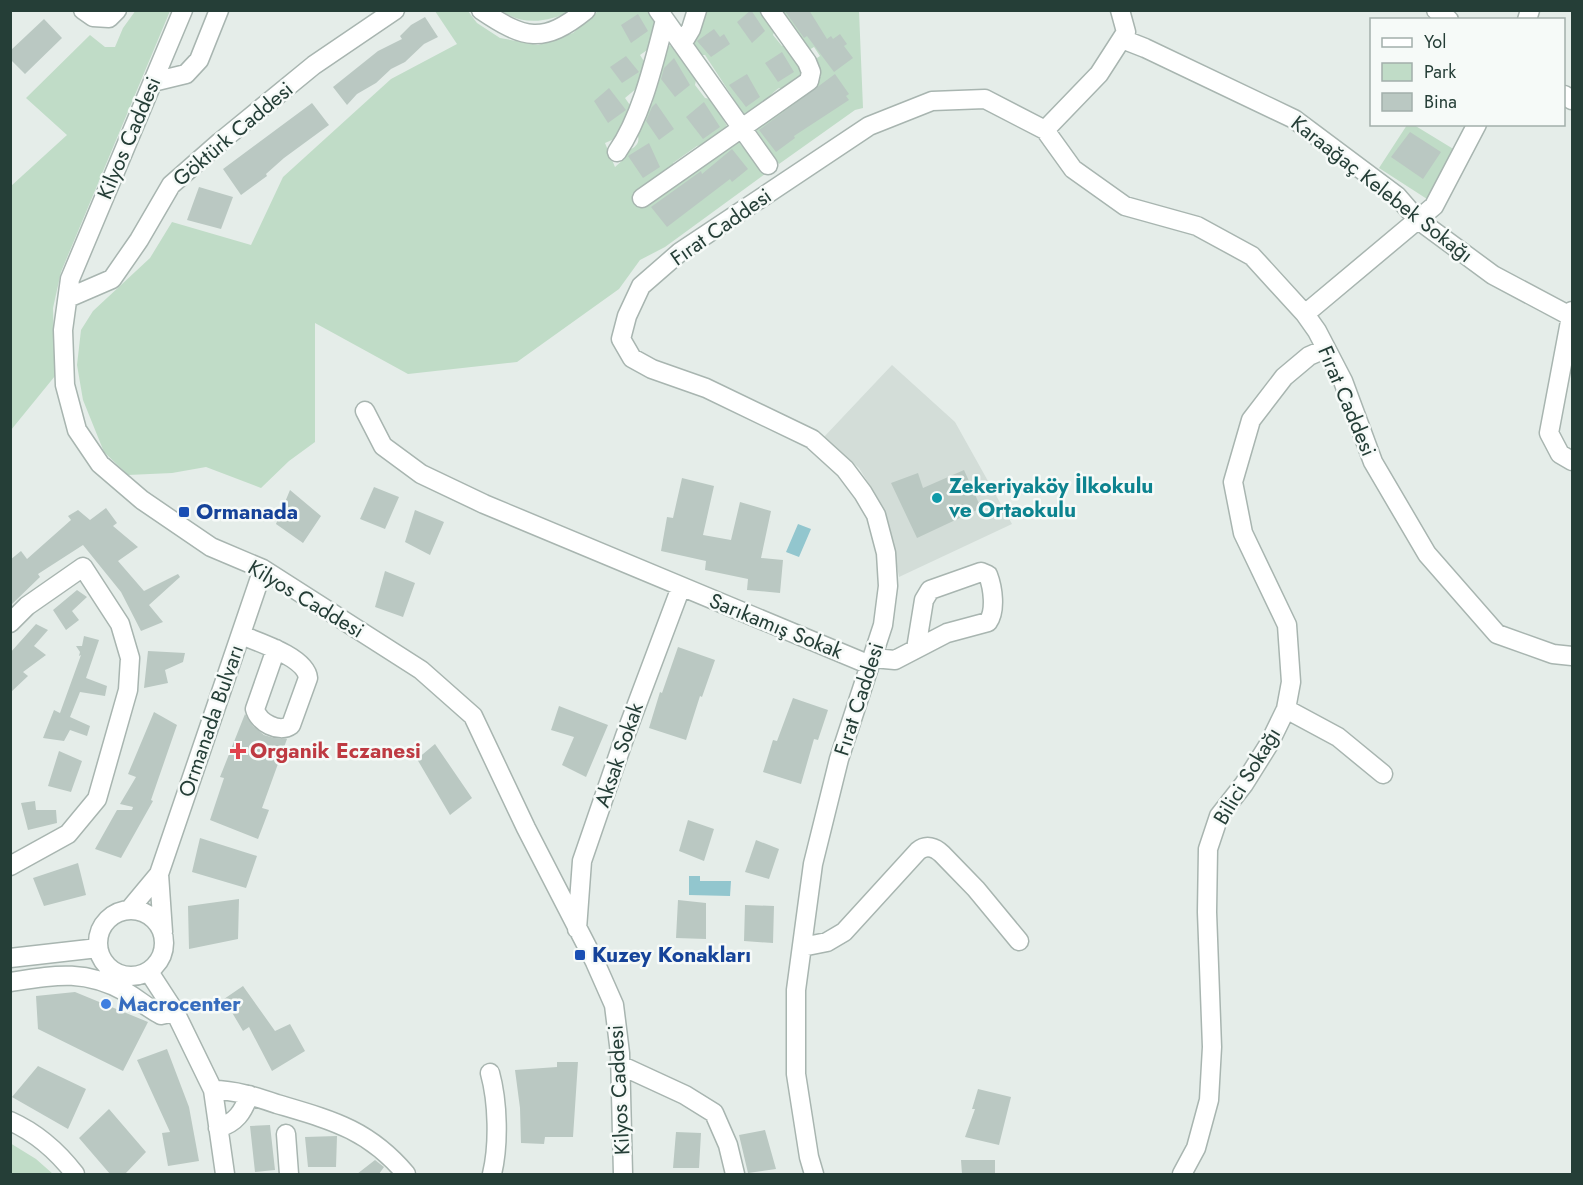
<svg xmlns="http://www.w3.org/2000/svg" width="1583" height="1185" viewBox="0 0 1583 1185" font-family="Jost,sans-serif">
  <rect width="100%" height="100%" fill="#e5ede9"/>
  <path fill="#d3ddd8" d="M892,365L955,422L1012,524L899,577L892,540L879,500L859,468L824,437Z"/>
  <path fill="#c0dcc7" d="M136,10L170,11L61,272L53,308L55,376L11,430V186L67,135L26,98L90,35L105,47H115L123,28Z
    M435,11H468L477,23L500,38L538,45L573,33L598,11H647L655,22L650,48L640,55L645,63L637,88L625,98L632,108L621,136L605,143L615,167L625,158L629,150C638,146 641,140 636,131L643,109L652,104L657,86L654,81L665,47L668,45L671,46L696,80L695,85L705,98L711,99L727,126L703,145L697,146L673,163V167L633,194L641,207C648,202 656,200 664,194L665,189L682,179H686C692,175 695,170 700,166C709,156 725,158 731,143L737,140L765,174L665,247L640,260L619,289L517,362L408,374L315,323V442L289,461L261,488L206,467L172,473L128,475L104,452L83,400L77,365L81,330L93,311L150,258L172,222L251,245L283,177L391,79L457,44Z
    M502,11H571C549,22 523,26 502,11Z
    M707,11H762L775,30L773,35L782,46H787L803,68L802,76L784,89L779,88C768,95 758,114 743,113L705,55H700L692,44L695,34L700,32Z
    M782,11H859L863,108L855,110L779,164L754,127L812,86L821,76L814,60L820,56L814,47L807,51L783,16Z
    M1407,125H1414L1455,150L1432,197L1427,199L1379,168Z
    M10,1143L36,1159L53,1174H11Z"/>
  <path fill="#92c6ce" d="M798,524L811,529L799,557L786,552Z
    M689,876H700V881H731L730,896L689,895Z"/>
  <path fill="#bac8c2" d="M751,10L765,31L752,43L737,22Z
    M784,10H809L827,39L831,36L833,39L840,34L847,44L844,46L853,58L834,72L807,36L804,38Z
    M638,14L648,31L631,43L621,25Z
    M425,17L438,37L424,44L405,62L391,69L376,83L357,94L347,105L333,87L378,51L402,39L400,36L411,25Z
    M44,19L62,38L25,74L10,59V51Z
    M714,29L720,37L724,34L730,44L711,57L697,41Z
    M782,52L794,72L778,82L765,63Z
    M626,56L639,72L622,83L610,67Z
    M674,58L690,85L675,97L661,79L664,68Z
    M747,74L760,97L746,107L729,85Z
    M835,74L849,94L846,96L849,100L794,136L795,138L776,152L759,130Z
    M609,88L626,110L608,123L594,101Z
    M704,102L720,127L703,139L686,117Z
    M312,103L329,125L284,158L266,174L267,176L241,195L223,169Z
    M656,103L674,129L659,140L646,121L652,107Z
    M1410,132L1441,152L1423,179L1391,157Z
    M649,143L660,167L643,178L628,156Z
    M732,149L748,169L732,182L730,179L667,227L651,207L701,171L702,174Z
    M199,187L233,197L221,229L187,220Z
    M964,470L981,508L917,538L891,483L918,473L923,488Z
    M682,478L714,486L703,535L731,540L740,502L771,511L761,558L783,560L780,593L747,590L748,579L705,570L706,561L661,551L667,517L673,518Z
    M374,487L399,497L385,529L360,519Z
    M290,490L321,516L303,543L276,524Z
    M106,508L117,523L113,526L138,547L118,561L144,591L178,574L180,577L149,605L163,622L141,631L121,592L83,545L38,574L40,577L10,606V560L21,551L27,559L71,520L68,516L78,510L90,520Z
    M415,510L444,522L430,555L405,542Z
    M385,571L415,583L403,617L375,607Z
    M77,590L87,597L72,611L79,620L66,630L53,610Z
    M36,624L48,630L34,646L46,655L23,672L28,676L10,693V653Z
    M84,636L99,640L86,678L107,686L105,696L80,692L70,717L90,726L87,736L70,730L64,741L43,738L54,710L60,713L81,655L79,656L80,652L76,646H82Z
    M678,647L715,660L702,697L700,696L686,740L649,728L660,692L662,693Z
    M148,651L185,653L183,662L165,670L168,683L144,688Z
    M793,698L828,710L818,740L814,739L801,784L763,772L773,740L777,741Z
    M559,706L608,725L586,777L562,765L574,737L551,730Z
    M154,712L177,725L151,800L153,801L121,858L95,849L117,810H132L133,807L120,804L136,777L128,774Z
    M245,714L253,726L264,735L274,738L287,739L262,808L269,810L258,839L210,820L224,778L220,777Z
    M435,744L472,798L450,815L417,759Z
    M59,751L82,761L71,792L48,786Z
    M35,801L36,810H56L57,823L28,830L21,803Z
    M688,820L714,829L704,861L679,851Z
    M200,838L257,856L246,888L192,872Z
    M756,840L779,849L769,879L745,872Z
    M78,863L86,895L44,906L33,878Z
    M239,899L238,939L189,949L188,906Z
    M678,900L706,903V939L676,938Z
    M745,905L774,906L773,943L744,941Z
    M243,986L275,1031L290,1024L305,1051L272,1071L249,1027L243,1031L224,999Z
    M75,992L148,1022L123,1071L38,1029L36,996Z
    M167,1049L189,1107L199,1161L168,1166L162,1133L170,1132L137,1060Z
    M557,1062H578L573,1137H545L544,1144L521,1143L520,1108L515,1070L557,1067Z
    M38,1066L86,1089L68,1129L12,1097Z
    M978,1089L1011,1097L999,1145L965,1137L975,1109H972Z
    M109,1109L146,1152L125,1174H110L79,1138Z
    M270,1125L275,1170L255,1172L250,1126Z
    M765,1130L776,1169L748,1173L739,1135Z
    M676,1132L701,1133L699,1168H673Z
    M337,1136L336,1167H308L305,1137Z
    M375,1160L384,1167L379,1174H357Z
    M961,1160H995V1174H962Z"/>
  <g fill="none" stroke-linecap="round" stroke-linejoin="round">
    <g stroke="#a8b5b0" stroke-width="21">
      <path id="minor" d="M83,10L93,17L109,18L117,10
        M183,10L70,279L63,330L65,385L77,430L100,464L142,500L211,547L263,569L421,670L473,716L526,828L595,962L614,1005L620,1053L623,1174
        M481,10C524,39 543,45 586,10
        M658,10L768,165
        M1436,10L1449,20
        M1527,20L1530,10
        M1122,39L1145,48L1294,119L1397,196L1417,219L1493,275L1572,317
        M682,44L691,29L697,10
        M153,82L186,74L199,60L219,10
        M1564,95L1572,100
        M1045,130L1099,74L1126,32L1120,10
        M617,152C642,116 654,62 665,20
        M642,198L809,81L811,72L807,62L770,10
        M68,298L112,279L139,240L171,185L220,142L314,65L395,10
        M1572,311L1549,433L1560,454L1572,461
        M1305,314L1434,206L1477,124
        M365,411L383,446L421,474L484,504L870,665
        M10,623L27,606L83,567L120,624L130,658L128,690L97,799L68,834L10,866
        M241,635C258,642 306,657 308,678L291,725C279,734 258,722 255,709L276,649
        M873,658L895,660L947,633L988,622C996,611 993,588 988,575L981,572L930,590L924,600L916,649
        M1286,709L1338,737L1383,774
        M159,874L163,932
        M98 943a33 33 0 1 1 66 0a33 33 0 1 1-66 0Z
        M129,910L159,874L263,569
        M577,929L582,861L625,736L681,587
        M802,947L827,942L844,932L918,851C926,844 935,847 942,854L976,889L1019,941
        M10,958L98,948
        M149,972L175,1012L213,1090L225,1174
        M10,982C55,975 84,969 126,992C138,999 149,1009 161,1015L175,1012
        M620,1065L685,1095L714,1113L728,1145L735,1174
        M490,1073C498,1102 499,1145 492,1174
        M213,1090C235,1090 256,1097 277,1104C331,1120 368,1129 406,1174
        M10,1121C37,1133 58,1152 75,1174
        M218,1128C236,1123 243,1112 249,1095
        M286,1134L289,1174
        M814,1174L809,1157L796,1074V990L813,864L839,759L883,625L888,586L886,553L876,515L863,493L845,469L812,439L706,388L652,369L632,358L621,339L627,316L641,286L680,252L869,126L932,101L985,99L1045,130L1073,169L1125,206L1197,226L1252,256L1305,314L1317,331L1343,381L1373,462L1427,554L1497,634L1553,654L1572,656
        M1182,1174L1196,1148L1209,1100L1212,1047L1207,912L1208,849L1219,816L1244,784L1269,744L1286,709L1291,682L1287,625L1243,533L1233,482L1251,420L1284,377L1309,356L1325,349"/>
    </g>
    <use href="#minor" stroke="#fff" stroke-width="18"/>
  </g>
  <circle fill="#0f9aa8" stroke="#f6faf8" stroke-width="2" cx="937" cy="498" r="6"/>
  <g fill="#1a4fb4" stroke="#f6faf8" stroke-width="2">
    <rect x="178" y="506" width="12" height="12" rx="3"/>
    <rect x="574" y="949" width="12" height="12" rx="3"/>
  </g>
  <path fill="#e0444e" stroke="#f6faf8" stroke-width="2" d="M235 742h6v6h6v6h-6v6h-6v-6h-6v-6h6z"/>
  <circle fill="#3f7fe0" stroke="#f6faf8" stroke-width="2" cx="106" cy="1004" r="6"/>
  <g text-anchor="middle" stroke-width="5" stroke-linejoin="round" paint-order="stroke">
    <g font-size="21" fill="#253e37" stroke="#f6faf8">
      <text transform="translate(233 134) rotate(-40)" y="7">Göktürk Caddesi</text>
      <text transform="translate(129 138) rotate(-67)" y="7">Kilyos Caddesi</text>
      <text transform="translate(1382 189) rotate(38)" y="7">Karaağaç Kelebek Sokağı</text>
      <text transform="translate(721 227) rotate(-35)" y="7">Fırat Caddesi</text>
      <text transform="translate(1347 401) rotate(67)" y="7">Fırat Caddesi</text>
      <text transform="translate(306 599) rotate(31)" y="7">Kilyos Caddesi</text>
      <text transform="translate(776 626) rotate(22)" y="7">Sarıkamış Sokak</text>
      <text transform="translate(859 699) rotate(-72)" y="7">Fırat Caddesi</text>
      <text transform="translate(211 721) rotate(-71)" y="7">Ormanada Bulvarı</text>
      <text transform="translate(619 755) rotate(-71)" y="7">Aksak Sokak</text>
      <text transform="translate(1247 776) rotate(-59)" y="7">Bilici Sokağı</text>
      <text transform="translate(619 1090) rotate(-93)" y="7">Kilyos Caddesi</text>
    </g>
    <g font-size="21" font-weight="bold" fill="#0d838f" stroke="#f6faf8" text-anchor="start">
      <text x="949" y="493">Zekeriyaköy İlkokulu<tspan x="949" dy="24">ve Ortaokulu</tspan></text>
    </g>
    <g font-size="21" font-weight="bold" fill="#164399" stroke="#f6faf8" text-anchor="start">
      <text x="196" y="519">Ormanada</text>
      <text x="592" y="962">Kuzey Konakları</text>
    </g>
    <g font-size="21" font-weight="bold" fill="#be3a42" stroke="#f6faf8" text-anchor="start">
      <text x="250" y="758">Organik Eczanesi</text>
    </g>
    <g font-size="21" font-weight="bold" fill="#366cbe" stroke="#f6faf8" text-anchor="start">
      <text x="118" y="1011">Macrocenter</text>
    </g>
  </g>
  <rect width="1583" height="1185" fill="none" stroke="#253e37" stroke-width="24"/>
  <rect x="1370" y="18" width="195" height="108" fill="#f6faf8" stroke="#a2afab" stroke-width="1.5"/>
  <rect x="1382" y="38" width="30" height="9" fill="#ffffff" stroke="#a2afab" stroke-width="1.5"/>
  <text x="1424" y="48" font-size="18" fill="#253e37">Yol</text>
  <rect x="1382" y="63" width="30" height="18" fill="#c0dcc7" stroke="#a2afab" stroke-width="1.5"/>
  <text x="1424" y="78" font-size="18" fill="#253e37">Park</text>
  <rect x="1382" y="93" width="30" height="18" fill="#bac8c2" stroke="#a2afab" stroke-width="1.5"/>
  <text x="1424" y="108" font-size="18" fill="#253e37">Bina</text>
</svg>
